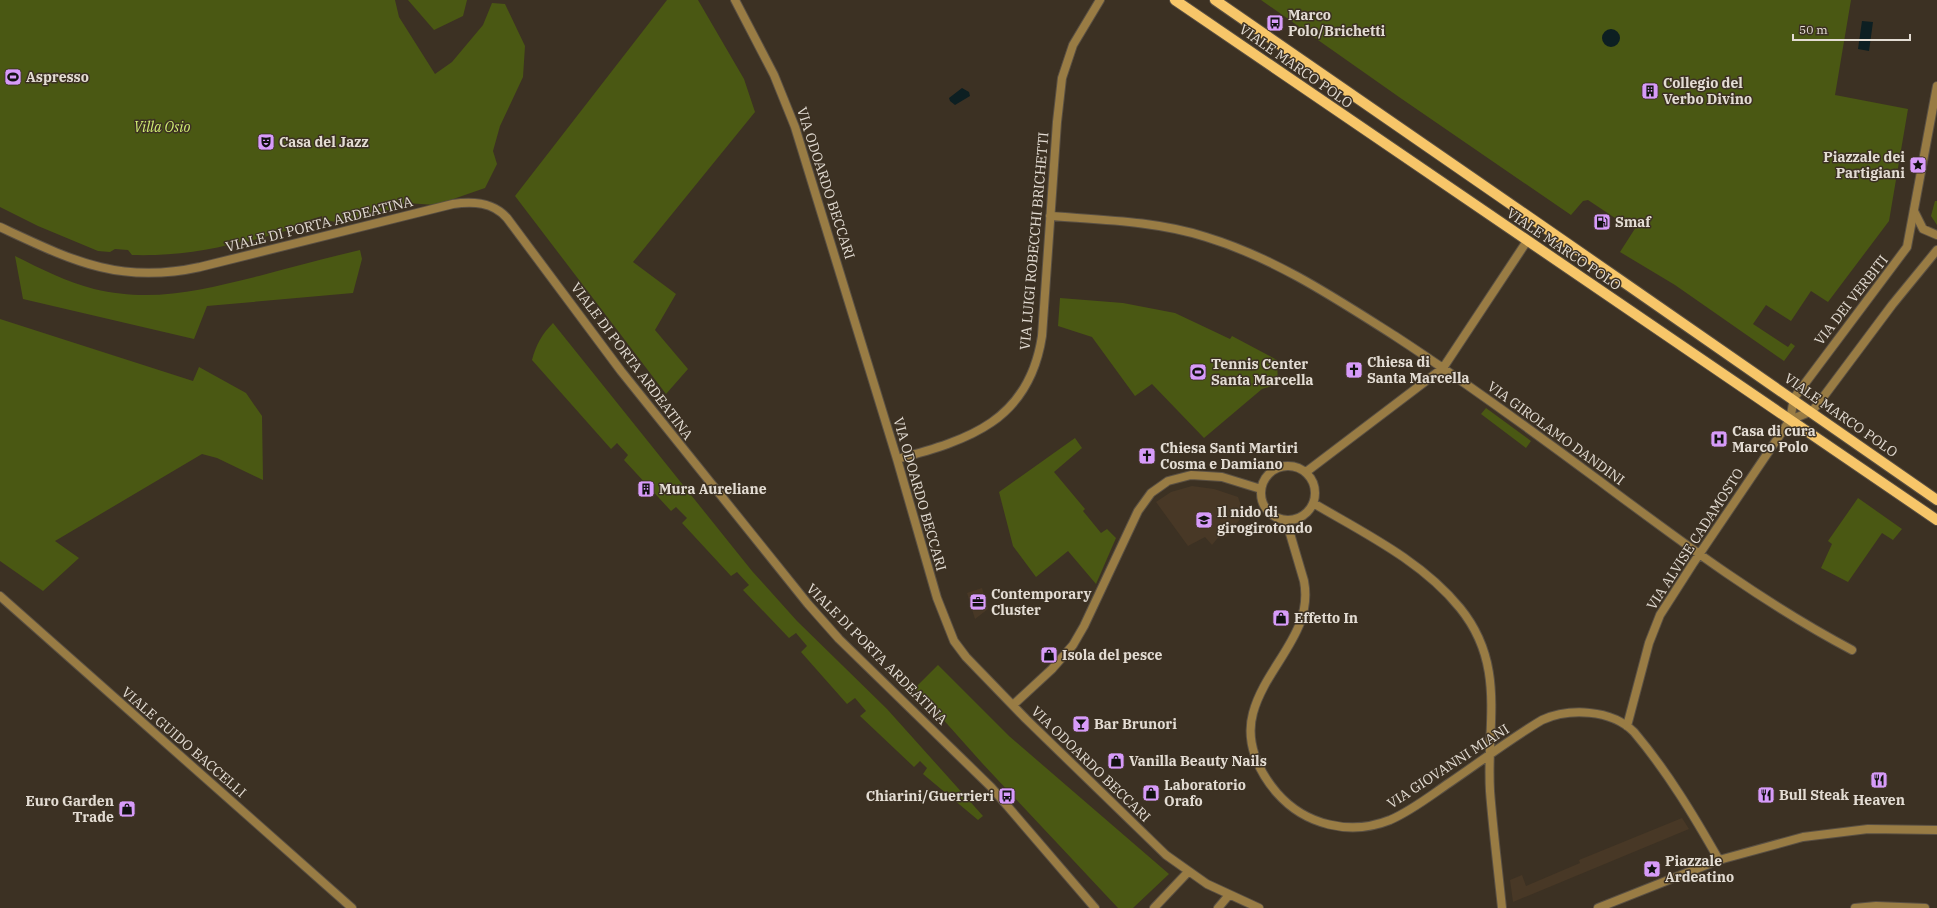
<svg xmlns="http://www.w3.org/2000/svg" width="1937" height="908" viewBox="0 0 1937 908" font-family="'IBM Plex Serif',serif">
  <rect width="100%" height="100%" fill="#3c3123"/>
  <path fill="#483826" d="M1192,486L1214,489L1238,497L1244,514L1226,537L1221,534L1212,545L1205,537L1188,546L1156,502L1171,492Z
    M982,588L988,609L975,619L967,593Z
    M1682,818L1689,829L1513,902L1510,880L1522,875L1526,886L1580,863L1579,860Z"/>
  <path fill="#4a5813" d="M0,0H395L399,17L435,74L452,62L483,25L492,3L505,4L525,46L523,77L500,126L493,151L497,164L485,188L436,205L406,203L378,214L344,224L322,219V216L300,223L289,230L246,242L242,241C206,252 169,256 132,255L128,250L115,249L110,252L98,251L38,226L0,207Z
    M408,0H467L463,16L434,30Z
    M667,0H698L744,79L755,112L633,262L676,294L655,330L688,369L666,394L515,196Z
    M1261,0H1851L1835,95L1908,109L1889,221L1828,302L1811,291L1791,321L1766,305L1753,324L1788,347L1791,343L1795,346L1784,361L1675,285L1620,252L1636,227L1619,218H1615L1588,200L1583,201L1571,215L1399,97Z
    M1935,201H1937V225L1931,216Z
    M360,250L362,259L353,293L207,306L194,339L23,299L15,256C41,269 67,282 94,289C153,303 202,290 259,276C293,267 326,258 360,250Z
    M1060,298L1123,303L1175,313L1230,339L1232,336L1277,360L1278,384L1262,389L1204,438L1152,384L1135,396L1092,337L1058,326Z
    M0,319L193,381L199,367L246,393L262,416L263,480L217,458L202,454L55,541L79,558L43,591L0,561Z
    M553,323L752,571L797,621L887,709L983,816L978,820L923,774L927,768L920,761L914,767L860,716L866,711L855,698L847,704L801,652L807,646L796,633L789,638L743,590L749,585L737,572L731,576L682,523L687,518L676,507L671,511L624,460L628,455L617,443L611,449L532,360C536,345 542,334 553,323Z
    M1486,408L1531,441L1526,448L1481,414Z
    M1075,438L1082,448L1054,472L1085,509L1083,511L1101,533L1107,529L1116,538L1096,584L1068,551L1036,577L1013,546L999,492Z
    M1858,498L1902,529L1893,540L1882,533L1848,582L1821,568L1832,544L1828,541Z
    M938,665L1009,736L1169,874L1133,908H1118L982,763L915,688Z"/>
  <path fill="#0d1f22" d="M1862,21L1873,22L1869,51L1858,49Z
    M1602 38a9 9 0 1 1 18 0a9 9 0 1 1-18 0Z
    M962,88L969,92L970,96L955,105L950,101L949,98Z"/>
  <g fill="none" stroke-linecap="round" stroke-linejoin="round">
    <g stroke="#5a5043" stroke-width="10">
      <path id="minor" d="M735,0L774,75L795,127L897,459L937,598L954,641L966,657L1026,719L1166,855L1207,884L1259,908
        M1914,211L1923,229L1937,235
        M1050,216C1102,220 1156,221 1206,237C1275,258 1335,298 1395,336C1464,381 1531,430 1597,479C1679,540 1761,602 1852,650
        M0,227C71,260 119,285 200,267L453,204C473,201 493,202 507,218L621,371L808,604L839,639L991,787L1095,908
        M1790,420L1812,411L1818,404L1892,305L1937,250
        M897,459C969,440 1029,421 1042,336L1057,122L1062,78L1073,45L1100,0
        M1261 493a27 27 0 1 1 54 0a27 27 0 1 1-54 0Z
        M1306,472L1443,368L1527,241
        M1313,503C1364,533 1422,561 1460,608C1507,666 1486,724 1490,791C1493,830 1498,869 1502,908
        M1286,520L1304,581C1314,633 1266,665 1253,713C1245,742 1258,771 1277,793C1305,825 1350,836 1390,820C1411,811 1430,796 1449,783C1480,762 1510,739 1542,720C1569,708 1611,709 1634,732C1667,771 1694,816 1719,860
        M1013,705L1052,669L1073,645L1084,626L1138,511L1151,493L1168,481L1191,475L1222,477L1261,489
        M1627,726L1649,643L1660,615L1692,565L1790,420L1794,398
        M1154,908L1188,872
        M1218,908L1229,895
        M1598,908L1719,860L1803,837L1868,829L1937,830
        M1855,908L1876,906L1925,908"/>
    </g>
    <g stroke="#5a5043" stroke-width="10">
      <path id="tertiary" d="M1794,398L1907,247L1937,86
        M0,596L352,908"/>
    </g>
    <g stroke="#5a5043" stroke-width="12">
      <path id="primary" d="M1175,0L1937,520
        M1215,0C1456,167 1697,332 1937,500"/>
    </g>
    <use href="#minor" stroke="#997c44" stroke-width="8"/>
    <use href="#tertiary" stroke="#997c44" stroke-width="8"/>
    <use href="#primary" stroke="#f7c669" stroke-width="10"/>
  </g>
  <defs>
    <g id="bus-square" transform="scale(0.9)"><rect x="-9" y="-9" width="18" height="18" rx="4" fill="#d79bf9" stroke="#3c3123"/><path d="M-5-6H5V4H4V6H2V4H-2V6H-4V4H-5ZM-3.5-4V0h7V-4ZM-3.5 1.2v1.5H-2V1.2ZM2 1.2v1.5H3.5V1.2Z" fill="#111"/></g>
    <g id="stadium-square" transform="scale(0.9)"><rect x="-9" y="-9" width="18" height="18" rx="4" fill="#d79bf9" stroke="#3c3123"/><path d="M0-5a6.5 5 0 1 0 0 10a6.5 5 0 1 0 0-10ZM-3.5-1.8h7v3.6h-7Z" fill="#111"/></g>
    <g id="building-square" transform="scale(0.9)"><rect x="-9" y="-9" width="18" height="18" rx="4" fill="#d79bf9" stroke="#3c3123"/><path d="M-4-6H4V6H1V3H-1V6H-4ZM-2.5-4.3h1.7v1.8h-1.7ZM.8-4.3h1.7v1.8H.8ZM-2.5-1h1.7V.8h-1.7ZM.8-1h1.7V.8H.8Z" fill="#111"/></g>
    <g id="theatre-square" transform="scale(0.9)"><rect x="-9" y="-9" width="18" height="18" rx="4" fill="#d79bf9" stroke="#3c3123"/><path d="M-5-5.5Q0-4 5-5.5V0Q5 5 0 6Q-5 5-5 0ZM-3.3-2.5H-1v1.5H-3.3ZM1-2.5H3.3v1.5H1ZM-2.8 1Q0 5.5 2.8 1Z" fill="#111"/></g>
    <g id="sight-square" transform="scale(0.9)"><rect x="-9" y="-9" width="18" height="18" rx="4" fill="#d79bf9" stroke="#3c3123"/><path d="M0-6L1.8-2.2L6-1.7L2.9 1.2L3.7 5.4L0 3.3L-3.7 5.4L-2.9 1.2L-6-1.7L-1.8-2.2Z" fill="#111"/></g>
    <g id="fuel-square" transform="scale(0.9)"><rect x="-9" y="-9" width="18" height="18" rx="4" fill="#d79bf9" stroke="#3c3123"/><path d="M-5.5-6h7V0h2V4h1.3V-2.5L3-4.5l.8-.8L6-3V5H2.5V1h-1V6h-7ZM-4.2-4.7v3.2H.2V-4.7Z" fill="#111"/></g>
    <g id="church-square" transform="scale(0.9)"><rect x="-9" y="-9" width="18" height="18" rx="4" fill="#d79bf9" stroke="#3c3123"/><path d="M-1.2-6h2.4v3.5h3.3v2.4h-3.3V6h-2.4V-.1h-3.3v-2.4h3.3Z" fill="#111"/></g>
    <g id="hospital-square" transform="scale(0.9)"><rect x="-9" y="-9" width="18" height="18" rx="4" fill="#d79bf9" stroke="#3c3123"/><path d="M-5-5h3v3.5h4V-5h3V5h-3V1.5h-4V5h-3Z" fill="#111"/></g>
    <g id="school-square" transform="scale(0.9)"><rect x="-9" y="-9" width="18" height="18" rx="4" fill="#d79bf9" stroke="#3c3123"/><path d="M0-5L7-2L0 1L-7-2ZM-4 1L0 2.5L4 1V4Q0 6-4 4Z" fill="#111"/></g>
    <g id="office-square" transform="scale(0.9)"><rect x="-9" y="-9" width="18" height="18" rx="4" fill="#d79bf9" stroke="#3c3123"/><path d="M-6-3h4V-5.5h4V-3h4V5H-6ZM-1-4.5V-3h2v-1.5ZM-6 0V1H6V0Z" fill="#111"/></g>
    <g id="shop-square" transform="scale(0.9)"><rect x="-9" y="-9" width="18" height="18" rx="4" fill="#d79bf9" stroke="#3c3123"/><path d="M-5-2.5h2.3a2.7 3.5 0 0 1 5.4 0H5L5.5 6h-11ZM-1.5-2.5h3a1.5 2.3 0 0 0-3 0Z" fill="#111"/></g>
    <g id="bar-square" transform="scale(0.9)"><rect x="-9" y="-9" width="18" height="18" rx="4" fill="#d79bf9" stroke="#3c3123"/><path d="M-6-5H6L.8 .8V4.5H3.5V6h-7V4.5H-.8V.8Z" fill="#111"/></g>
    <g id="restaurant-square" transform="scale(0.9)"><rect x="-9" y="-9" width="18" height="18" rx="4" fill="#d79bf9" stroke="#3c3123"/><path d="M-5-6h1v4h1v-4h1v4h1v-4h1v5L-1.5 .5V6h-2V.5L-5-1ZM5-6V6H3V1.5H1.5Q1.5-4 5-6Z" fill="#111"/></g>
  </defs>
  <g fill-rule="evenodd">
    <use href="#bus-square" x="1275" y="23"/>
    <use href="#stadium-square" x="13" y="77"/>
    <use href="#building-square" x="1650" y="91"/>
    <use href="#theatre-square" x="266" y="142"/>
    <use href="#sight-square" x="1918" y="165"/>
    <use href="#fuel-square" x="1602" y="222"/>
    <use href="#church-square" x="1354" y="370"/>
    <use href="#stadium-square" x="1198" y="372"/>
    <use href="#hospital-square" x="1719" y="439"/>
    <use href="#church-square" x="1147" y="456"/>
    <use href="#building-square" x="646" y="489"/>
    <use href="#school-square" x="1204" y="520"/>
    <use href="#office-square" x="978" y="602"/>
    <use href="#shop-square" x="1281" y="618"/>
    <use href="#shop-square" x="1049" y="655"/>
    <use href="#bar-square" x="1081" y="724"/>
    <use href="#shop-square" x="1116" y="761"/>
    <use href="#restaurant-square" x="1879" y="780"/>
    <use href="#shop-square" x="1151" y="793"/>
    <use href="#restaurant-square" x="1766" y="795"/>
    <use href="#bus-square" x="1007" y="796"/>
    <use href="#shop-square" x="127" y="809"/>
    <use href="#sight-square" x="1652" y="869"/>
  </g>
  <g text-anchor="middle" stroke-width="3" stroke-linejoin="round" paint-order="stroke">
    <g font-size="14" font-weight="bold" fill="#e3dcd3" stroke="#3c3123" text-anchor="start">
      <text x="1288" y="20">Marco<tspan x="1288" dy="16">Polo/Brichetti</tspan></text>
      <text x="26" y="82">Aspresso</text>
      <text x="1663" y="88">Collegio del<tspan x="1663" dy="16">Verbo Divino</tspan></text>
      <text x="279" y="147">Casa del Jazz</text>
      <text x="1905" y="162" text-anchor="end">Piazzale dei<tspan x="1905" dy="16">Partigiani</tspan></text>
      <text x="1615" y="227">Smaf</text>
      <text x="1367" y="367">Chiesa di<tspan x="1367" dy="16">Santa Marcella</tspan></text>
      <text x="1211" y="369">Tennis Center<tspan x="1211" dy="16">Santa Marcella</tspan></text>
      <text x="1732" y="436">Casa di cura<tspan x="1732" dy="16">Marco Polo</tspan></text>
      <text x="1160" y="453">Chiesa Santi Martiri<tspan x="1160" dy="16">Cosma e Damiano</tspan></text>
      <text x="659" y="494">Mura Aureliane</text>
      <text x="1217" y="517">Il nido di<tspan x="1217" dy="16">girogirotondo</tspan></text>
      <text x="991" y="599">Contemporary<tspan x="991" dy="16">Cluster</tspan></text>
      <text x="1294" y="623">Effetto In</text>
      <text x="1062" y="660">Isola del pesce</text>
      <text x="1094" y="729">Bar Brunori</text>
      <text x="1129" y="766">Vanilla Beauty Nails</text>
      <text x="1164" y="790">Laboratorio<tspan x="1164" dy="16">Orafo</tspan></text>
      <text x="1779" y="800">Bull Steak</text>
      <text x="994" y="801" text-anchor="end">Chiarini/Guerrieri</text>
      <text x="1879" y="805" text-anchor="middle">Heaven</text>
      <text x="114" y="806" text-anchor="end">Euro Garden<tspan x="114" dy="16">Trade</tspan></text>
      <text x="1665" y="866">Piazzale<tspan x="1665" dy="16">Ardeatino</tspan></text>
    </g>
    <g font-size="14" fill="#e3dcd3" stroke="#3c3123">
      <text transform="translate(1296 66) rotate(35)" y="5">VIALE MARCO POLO</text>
      <text transform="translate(826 183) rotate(72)" y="5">VIA ODOARDO BECCARI</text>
      <text transform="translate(319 224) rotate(-14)" y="5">VIALE DI PORTA ARDEATINA</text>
      <text transform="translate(1034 241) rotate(-85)" y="5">VIA LUIGI ROBECCHI BRICHETTI</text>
      <text transform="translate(1564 249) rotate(34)" y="5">VIALE MARCO POLO</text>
      <text transform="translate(1851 300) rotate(-52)" y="5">VIA DEI VERBITI</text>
      <text transform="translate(632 361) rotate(53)" y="5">VIALE DI PORTA ARDEATINA</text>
      <text transform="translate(1841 415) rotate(35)" y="5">VIALE MARCO POLO</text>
      <text transform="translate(1556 433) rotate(36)" y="5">VIA GIROLAMO DANDINI</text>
      <text transform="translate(920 494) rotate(74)" y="5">VIA ODOARDO BECCARI</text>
      <text transform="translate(1695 539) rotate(-57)" y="5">VIA ALVISE CADAMOSTO</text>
      <text transform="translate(877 654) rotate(45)" y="5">VIALE DI PORTA ARDEATINA</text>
      <text transform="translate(184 742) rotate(41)" y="5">VIALE GUIDO BACCELLI</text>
      <text transform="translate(1091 764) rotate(44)" y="5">VIA ODOARDO BECCARI</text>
      <text transform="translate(1448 766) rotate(-33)" y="5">VIA GIOVANNI MIANI</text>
    </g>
    <g font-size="14" font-style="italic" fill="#d2ef74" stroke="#3c3123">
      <text x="162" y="132">Villa Osio</text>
    </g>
  </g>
  <path d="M1793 34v6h117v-6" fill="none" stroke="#e3dcd3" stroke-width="2"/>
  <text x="1799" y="34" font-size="12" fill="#e3dcd3" stroke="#3c3123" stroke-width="3" paint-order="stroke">50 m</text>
</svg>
